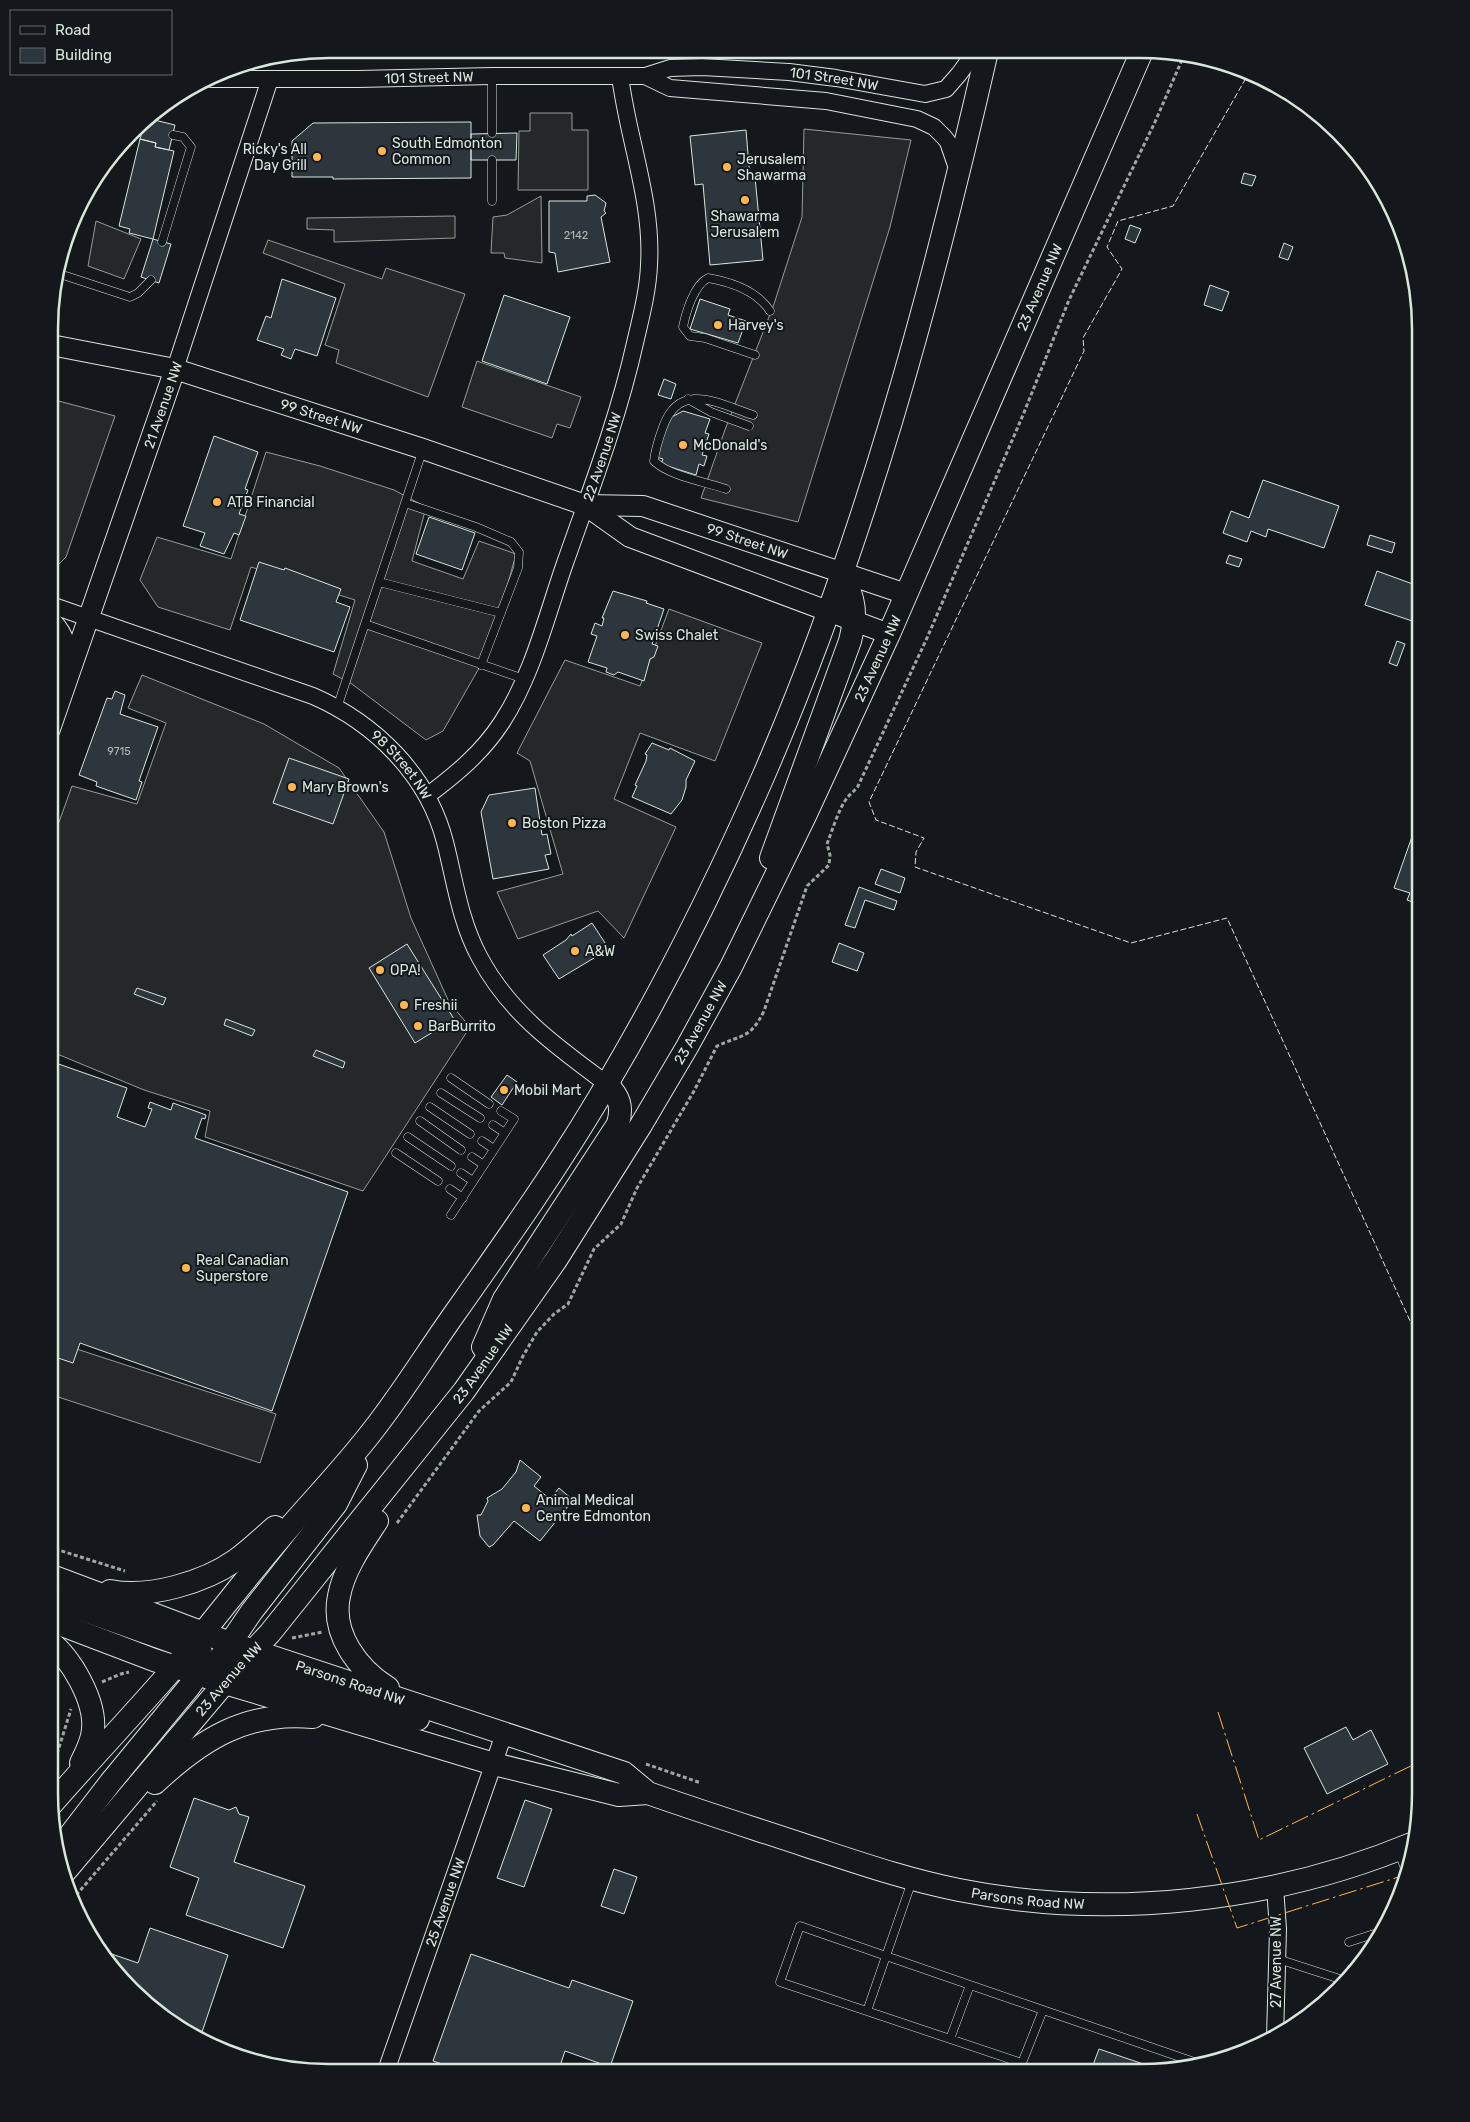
<svg xmlns="http://www.w3.org/2000/svg" width="1470" height="2122" viewBox="0 0 1470 2122" font-family="Rubik,sans-serif">
  <rect width="100%" height="100%" fill="#14181c"/>
  <path fill="#24282b" stroke="#939e99" d="M530,113H572V130H588V190H518L519,131H530Z
    M804,129L911,140L890,227L798,522L701,498L726,427L774,304L802,217Z
    M541,196L542,263L505,258L504,253H491L493,217L507,215Z
    M455,216V238L334,242V230L307,229V218Z
    M96,221L141,239L124,279L88,266Z
    M268,240L382,279L386,268L465,294L428,397L336,363L339,350L325,345L345,284L263,253Z
    M477,361L581,397L570,428L557,424L552,438L462,407Z
    M51,399L115,416L66,557L52,571Z
    M266,452L320,466L394,490L426,507L412,561L463,579L479,541L516,554L490,649L443,731L426,740L352,684L333,674L355,600L251,567L230,630L158,607L140,580L157,537L231,559Z
    M669,609L762,643L715,761L640,733L614,799L676,827L624,938L598,911L518,939L497,892L563,874L530,761L517,753L565,660L640,686Z
    M142,675L264,724L339,768L384,832L411,918L449,1002L470,1027L363,1191L205,1137L210,1111L144,1090L50,1051V847L72,786L137,804L166,723L128,708Z
    M49,1340L276,1414L260,1463L49,1394Z"/>
  <path fill="#2c363c" stroke="#d8e6dc" d="M146,118L175,125L169,150L155,147L156,143L140,139Z
    M471,122V178L333,179V177H292V141L313,123Z
    M746,130L750,178L755,177L763,260L710,265L703,184L695,185L690,136Z
    M517,133L516,160H471V134Z
    M140,139L156,143L155,147L174,151L153,239L129,233L130,229L119,226Z
    M1244,173L1256,176L1252,186L1241,183Z
    M595,195L606,203L604,211L606,213L601,217L610,262L558,272L555,253L549,252V201H587V196Z
    M1130,225L1141,229L1135,243L1125,239Z
    M153,239L171,244L159,283L141,277Z
    M1284,243L1293,247L1288,260L1279,257Z
    M282,279L336,298L317,356L295,349L291,359L281,355L284,349L257,340L266,316L271,318Z
    M1210,285L1229,292L1222,311L1204,305Z
    M504,295L570,317L547,384L482,361Z
    M700,299L730,309L728,315L746,321L738,343L690,329Z
    M664,379L676,384L671,399L658,395Z
    M683,411L710,419L705,433L709,434L702,455L707,456L704,466L699,464L696,475L661,464L663,459L656,457L668,419Z
    M214,436L258,452L245,489L248,490L239,514L246,516L239,535L234,533L224,554L200,546L205,533L183,526Z
    M1263,480L1339,506L1324,548L1268,529L1266,537L1251,531L1247,542L1223,533L1231,511L1249,518Z
    M429,517L475,533L462,570L416,554Z
    M1370,535L1395,543L1392,553L1367,545Z
    M1229,555L1242,559L1239,567L1226,563Z
    M259,562L284,570L285,568L341,589L336,602L350,607L334,652L240,620Z
    M1377,571L1421,587V624L1365,605Z
    M613,591L647,601L646,603L664,609L652,644L658,646L654,657L650,659L644,681L618,672L614,675L606,672L607,668L588,662L597,636L591,634L595,623L602,626L604,618H602Z
    M1397,641L1405,644L1397,666L1389,663Z
    M1421,687V707L1415,705Z
    M115,691L125,695L120,714L158,727L139,781L142,782L136,800L96,786L97,782L79,775L107,698L112,699Z
    M652,743L669,750L670,748L695,761L686,780V787L682,800L671,814L632,797L637,786L635,785L646,761L647,755L645,754Z
    M289,758L349,779L333,824L273,803Z
    M1421,785V809L1413,807Z
    M535,788L542,835L547,834L551,854L545,855L549,869L493,879L481,812L489,795Z
    M1421,811V905L1407,900L1410,893L1394,888Z
    M881,869L905,878L900,893L875,884Z
    M859,887L897,901L894,910L865,900L855,928L845,925Z
    M592,923L607,946L593,956L594,958L559,979L543,955L566,940L571,934L572,936Z
    M839,943L864,953L857,971L832,962Z
    M407,944L454,1019L415,1043L369,968Z
    M137,988L166,998L163,1005L134,994Z
    M226,1019L255,1030L252,1036L224,1025Z
    M316,1050L345,1062L343,1068L313,1056Z
    M50,1061L127,1088L117,1117L145,1127L152,1109L148,1108L150,1102L171,1110L173,1103L206,1115L205,1119L202,1118L195,1138L348,1192L272,1411L80,1343L73,1363L49,1355Z
    M507,1075L517,1082L502,1105L491,1097Z
    M520,1460L541,1477L534,1486L550,1499L559,1488L573,1500L540,1541L514,1521L493,1545L489,1547L480,1536L477,1515H481L488,1501L487,1498L502,1489L516,1472Z
    M1346,1727L1353,1740L1371,1730L1388,1764L1327,1794L1304,1748Z
    M194,1798L229,1810L236,1807L239,1814L249,1817L234,1862L305,1886L283,1948L186,1915L199,1878L170,1867Z
    M525,1800L552,1809L524,1887L497,1878Z
    M614,1869L637,1877L624,1914L601,1906Z
    M150,1928L228,1955L200,2038L158,2016L118,1978L100,1950L138,1963Z
    M471,1954L569,1988L572,1980L633,2001L610,2067L565,2051L558,2072L463,2071L433,2061Z
    M1332,1990L1337,1991L1329,2001Z
    M1099,2049L1158,2069L1157,2071L1142,2073H1090Z"/>
  <g fill="none" stroke-linecap="round" stroke-linejoin="round">
    <g stroke="#d8e6dc" stroke-width="9">
      <path id="service" d="M137,127H143
        M492,133V76
        M492,201V160
        M162,242L191,147L183,137L173,135
        M66,276L130,297L138,293L151,280
        M755,355L705,338L690,336L683,327C686,312 694,285 708,278C731,282 757,291 770,311
        M688,399L711,412L749,426
        M726,489C706,482 669,476 654,461C655,449 659,438 663,427C680,380 719,404 753,415
        M405,503L476,527L511,542L519,552L518,568L481,665
        M379,582L501,613
        M365,624L524,679
        M337,708L423,449
        M451,1078L489,1104
        M441,1093L480,1118
        M430,1107L470,1134
        M420,1121L461,1150
        M493,1125L505,1133
        M408,1137L451,1166
        M482,1141L494,1149
        M396,1153L438,1181
        M472,1157L484,1165
        M461,1173L473,1181
        M450,1189L463,1198
        M451,1215L514,1119L501,1111
        M1399,1852L1408,1877
        M1349,1942L1383,1931
        M1278,1959L1346,1981
        M1043,2010L1203,2065
        M867,2011L886,1956L1043,2010L1022,2063L780,1982L800,1926L886,1956L912,1881
        M950,2039L970,1985"/>
    </g>
    <g stroke="#d8e6dc" stroke-width="18">
      <g id="minor">
        <path d="M645,76L670,88L826,101L917,119L934,127L944,137L948,142L959,174"/>
        <path id="s1" d="M211,79H358L492,76H645L670,68L702,67L789,72L836,78L925,94L946,89L959,74L976,51"/>
        <path d="M175,369L270,79"/>
        <path id="s2" d="M51,605L313,696C375,723 428,775 445,842C455,881 460,922 480,958C510,1014 557,1047 607,1084"/>
        <path id="s3" d="M427,796C456,774 482,753 502,722C532,676 546,618 564,566C590,492 618,419 635,343C641,317 648,291 649,265C653,201 628,140 620,76"/>
        <path d="M1275,1887L1278,1929L1275,2038"/>
        <path id="s4" d="M386,2071L504,1734"/>
      </g>
    </g>
    <g stroke="#d8e6dc" stroke-width="22">
      <g id="tertiary">
        <path id="s5" d="M51,345L175,369L423,449L585,505L630,537L889,634"/>
        <path id="s6" d="M585,505L643,506L906,594"/>
        <path d="M51,621C65,636 68,649 64,669"/>
        <path d="M50,729L175,369"/>
      </g>
    </g>
    <g stroke="#d8e6dc" stroke-width="24">
      <g id="secondary">
        <path d="M771,858L850,641C857,614 855,599 842,573"/>
        <path d="M483,1347L504,1299L618,1124C623,1106 619,1097 607,1084"/>
        <path d="M377,1521C362,1544 344,1569 339,1596C331,1634 358,1669 388,1688"/>
        <path id="s7" d="M49,1575L230,1643L624,1773L648,1793C702,1812 756,1829 810,1847C859,1863 908,1880 959,1890C1109,1920 1273,1902 1414,1843"/>
        <path d="M110,1591C149,1599 205,1582 236,1560C250,1550 262,1538 275,1527"/>
        <path d="M49,1598L201,1652"/>
        <path d="M49,1620L154,1660L225,1683L494,1764L619,1795L648,1793"/>
        <path d="M49,1641C71,1658 96,1701 93,1730C92,1742 86,1753 81,1763"/>
        <path d="M222,1655L252,1611L336,1504L356,1465"/>
        <path d="M186,1665L202,1663L239,1666L418,1719"/>
        <path d="M155,1783C202,1739 246,1711 313,1717"/>
        <path d="M50,1806C90,1760 132,1716 172,1670C209,1627 244,1580 281,1537C312,1501 345,1467 374,1429C403,1392 428,1351 455,1313C508,1238 561,1163 607,1084C665,986 717,882 763,777C864,544 931,297 987,51"/>
        <path d="M56,1853L110,1783L189,1687L198,1674L202,1662"/>
        <path id="s8" d="M63,1874L239,1666L270,1633L464,1391L556,1260L641,1125L687,1047L731,967L805,816L889,634L1142,51"/>
      </g>
    </g>
    <path stroke="#9da8a2" stroke-width="3" stroke-dasharray="4 2.5" stroke-linecap="butt" d="M397,1523L479,1411L511,1382L523,1356L537,1332L554,1314L568,1304L594,1249L621,1224L637,1188L694,1091L717,1046C743,1034 750,1039 764,1011L807,886L829,865L830,855L827,844C832,831 839,808 847,798C850,794 855,791 858,786L927,638L1023,415L1069,300L1155,122L1185,53
      M49,1547L125,1571
      M292,1638L323,1632
      M102,1682L121,1674L129,1672
      M49,1764L57,1754L71,1709
      M646,1764L701,1783
      M72,1900L157,1801"/>
    <use href="#service" stroke="#14181c" stroke-width="8"/>
    <use href="#minor" stroke="#14181c" stroke-width="16"/>
    <use href="#tertiary" stroke="#14181c" stroke-width="20"/>
    <use href="#secondary" stroke="#14181c" stroke-width="22"/>
    <path stroke="#d8e6dc" stroke-width="1" stroke-dasharray="6 2.5" stroke-linecap="butt" d="M1250,71L1173,206L1118,221L1107,247L1122,269L1083,338L1084,351L869,802L876,820L924,838L916,852L915,867L1131,943L1227,918L1421,1345"/>
    <path stroke="#ffb74d" stroke-width="1" stroke-dasharray="18 4 2.5 4" stroke-linecap="butt" d="M1218,1712L1259,1840L1421,1761
      M1197,1814L1237,1928L1408,1874"/>
  </g>
  <g fill="#ffb74d" stroke="#14181c" stroke-width="2">
    <circle cx="382" cy="151" r="5"/>
    <circle cx="317" cy="157" r="5"/>
    <circle cx="727" cy="167" r="5"/>
    <circle cx="745" cy="200" r="5"/>
    <circle cx="718" cy="325" r="5"/>
    <circle cx="683" cy="445" r="5"/>
    <circle cx="217" cy="502" r="5"/>
    <circle cx="625" cy="635" r="5"/>
    <circle cx="292" cy="787" r="5"/>
    <circle cx="512" cy="823" r="5"/>
    <circle cx="575" cy="951" r="5"/>
    <circle cx="380" cy="970" r="5"/>
    <circle cx="404" cy="1005" r="5"/>
    <circle cx="418" cy="1026" r="5"/>
    <circle cx="504" cy="1090" r="5"/>
    <circle cx="186" cy="1268" r="5"/>
    <circle cx="526" cy="1508" r="5"/>
  </g>
  <g text-anchor="middle" stroke-width="4" stroke-linejoin="round" paint-order="stroke">
    <g font-size="11" fill="#adbab4">
      <text x="576" y="239">2142</text>
      <text x="119" y="755">9715</text>
    </g>
    <g font-size="14" fill="#d8e6dc" stroke="#14181c">
      <text dy="5" stroke="none"><textPath href="#s1" startOffset="218">101 Street NW</textPath></text>
      <text dy="5" stroke="none"><textPath href="#s1" startOffset="625">101 Street NW</textPath></text>
      <text dy="5" stroke="none"><textPath href="#s8" startOffset="1876">23 Avenue NW</textPath></text>
      <text transform="translate(163 405) rotate(-71)" y="5">21 Avenue NW</text>
      <text dy="5" stroke="none"><textPath href="#s5" startOffset="280">99 Street NW</textPath></text>
      <text dy="5" stroke="none"><textPath href="#s3" startOffset="390">22 Avenue NW</textPath></text>
      <text dy="5" stroke="none"><textPath href="#s6" startOffset="168">99 Street NW</textPath></text>
      <text dy="5" stroke="none"><textPath href="#s8" startOffset="1471">23 Avenue NW</textPath></text>
      <text dy="5" stroke="none"><textPath href="#s2" startOffset="391">98 Street NW</textPath></text>
      <text dy="5" stroke="none"><textPath href="#s8" startOffset="1066">23 Avenue NW</textPath></text>
      <text dy="5" stroke="none"><textPath href="#s8" startOffset="661">23 Avenue NW</textPath></text>
      <text dy="5" stroke="none"><textPath href="#s8" startOffset="256">23 Avenue NW</textPath></text>
      <text dy="5" stroke="none"><textPath href="#s7" startOffset="320">Parsons Road NW</textPath></text>
      <text dy="5" stroke="none"><textPath href="#s7" startOffset="1035">Parsons Road NW</textPath></text>
      <text dy="5" stroke="none"><textPath href="#s4" startOffset="179">25 Avenue NW</textPath></text>
      <text transform="translate(1276 1962) rotate(-90)" y="5">27 Avenue NW</text>
    </g>
    <g font-size="14" fill="#d8e6dc" stroke="#14181c" text-anchor="start">
      <text x="392" y="148">South Edmonton<tspan x="392" dy="16">Common</tspan></text>
      <text x="307" y="154" text-anchor="end">Ricky's All<tspan x="307" dy="16">Day Grill</tspan></text>
      <text x="737" y="164">Jerusalem<tspan x="737" dy="16">Shawarma</tspan></text>
      <text x="745" y="221" text-anchor="middle">Shawarma<tspan x="745" dy="16">Jerusalem</tspan></text>
      <text x="728" y="330">Harvey's</text>
      <text x="693" y="450">McDonald's</text>
      <text x="227" y="507">ATB Financial</text>
      <text x="635" y="640">Swiss Chalet</text>
      <text x="302" y="792">Mary Brown's</text>
      <text x="522" y="828">Boston Pizza</text>
      <text x="585" y="956">A&amp;W</text>
      <text x="390" y="975">OPA!</text>
      <text x="414" y="1010">Freshii</text>
      <text x="428" y="1031">BarBurrito</text>
      <text x="514" y="1095">Mobil Mart</text>
      <text x="196" y="1265">Real Canadian<tspan x="196" dy="16">Superstore</tspan></text>
      <text x="536" y="1505">Animal Medical<tspan x="536" dy="16">Centre Edmonton</tspan></text>
    </g>
  </g>
  <path d="M0 0H1470V2122H0ZM329 58H1141A271 271 0 0 1 1412 329V1793A271 271 0 0 1 1141 2064H329A271 271 0 0 1 58 1793V329A271 271 0 0 1 329 58Z" fill="#14181c" fill-rule="evenodd"/>
  <path fill="none" stroke="#d8e6dc" stroke-width="2.5" d="M329 58H1141A271 271 0 0 1 1412 329V1793A271 271 0 0 1 1141 2064H329A271 271 0 0 1 58 1793V329A271 271 0 0 1 329 58Z"/>
  <rect x="10" y="10" width="162" height="65" fill="#14181c" stroke="#626a69"/>
  <rect x="20" y="26" width="25" height="8" fill="#14181c" stroke="#626a69"/>
  <text x="55" y="35" font-size="15" fill="#d8e6dc">Road</text>
  <rect x="20" y="48" width="25" height="15" fill="#2c363c" stroke="#626a69"/>
  <text x="55" y="60" font-size="15" fill="#d8e6dc">Building</text>
</svg>
